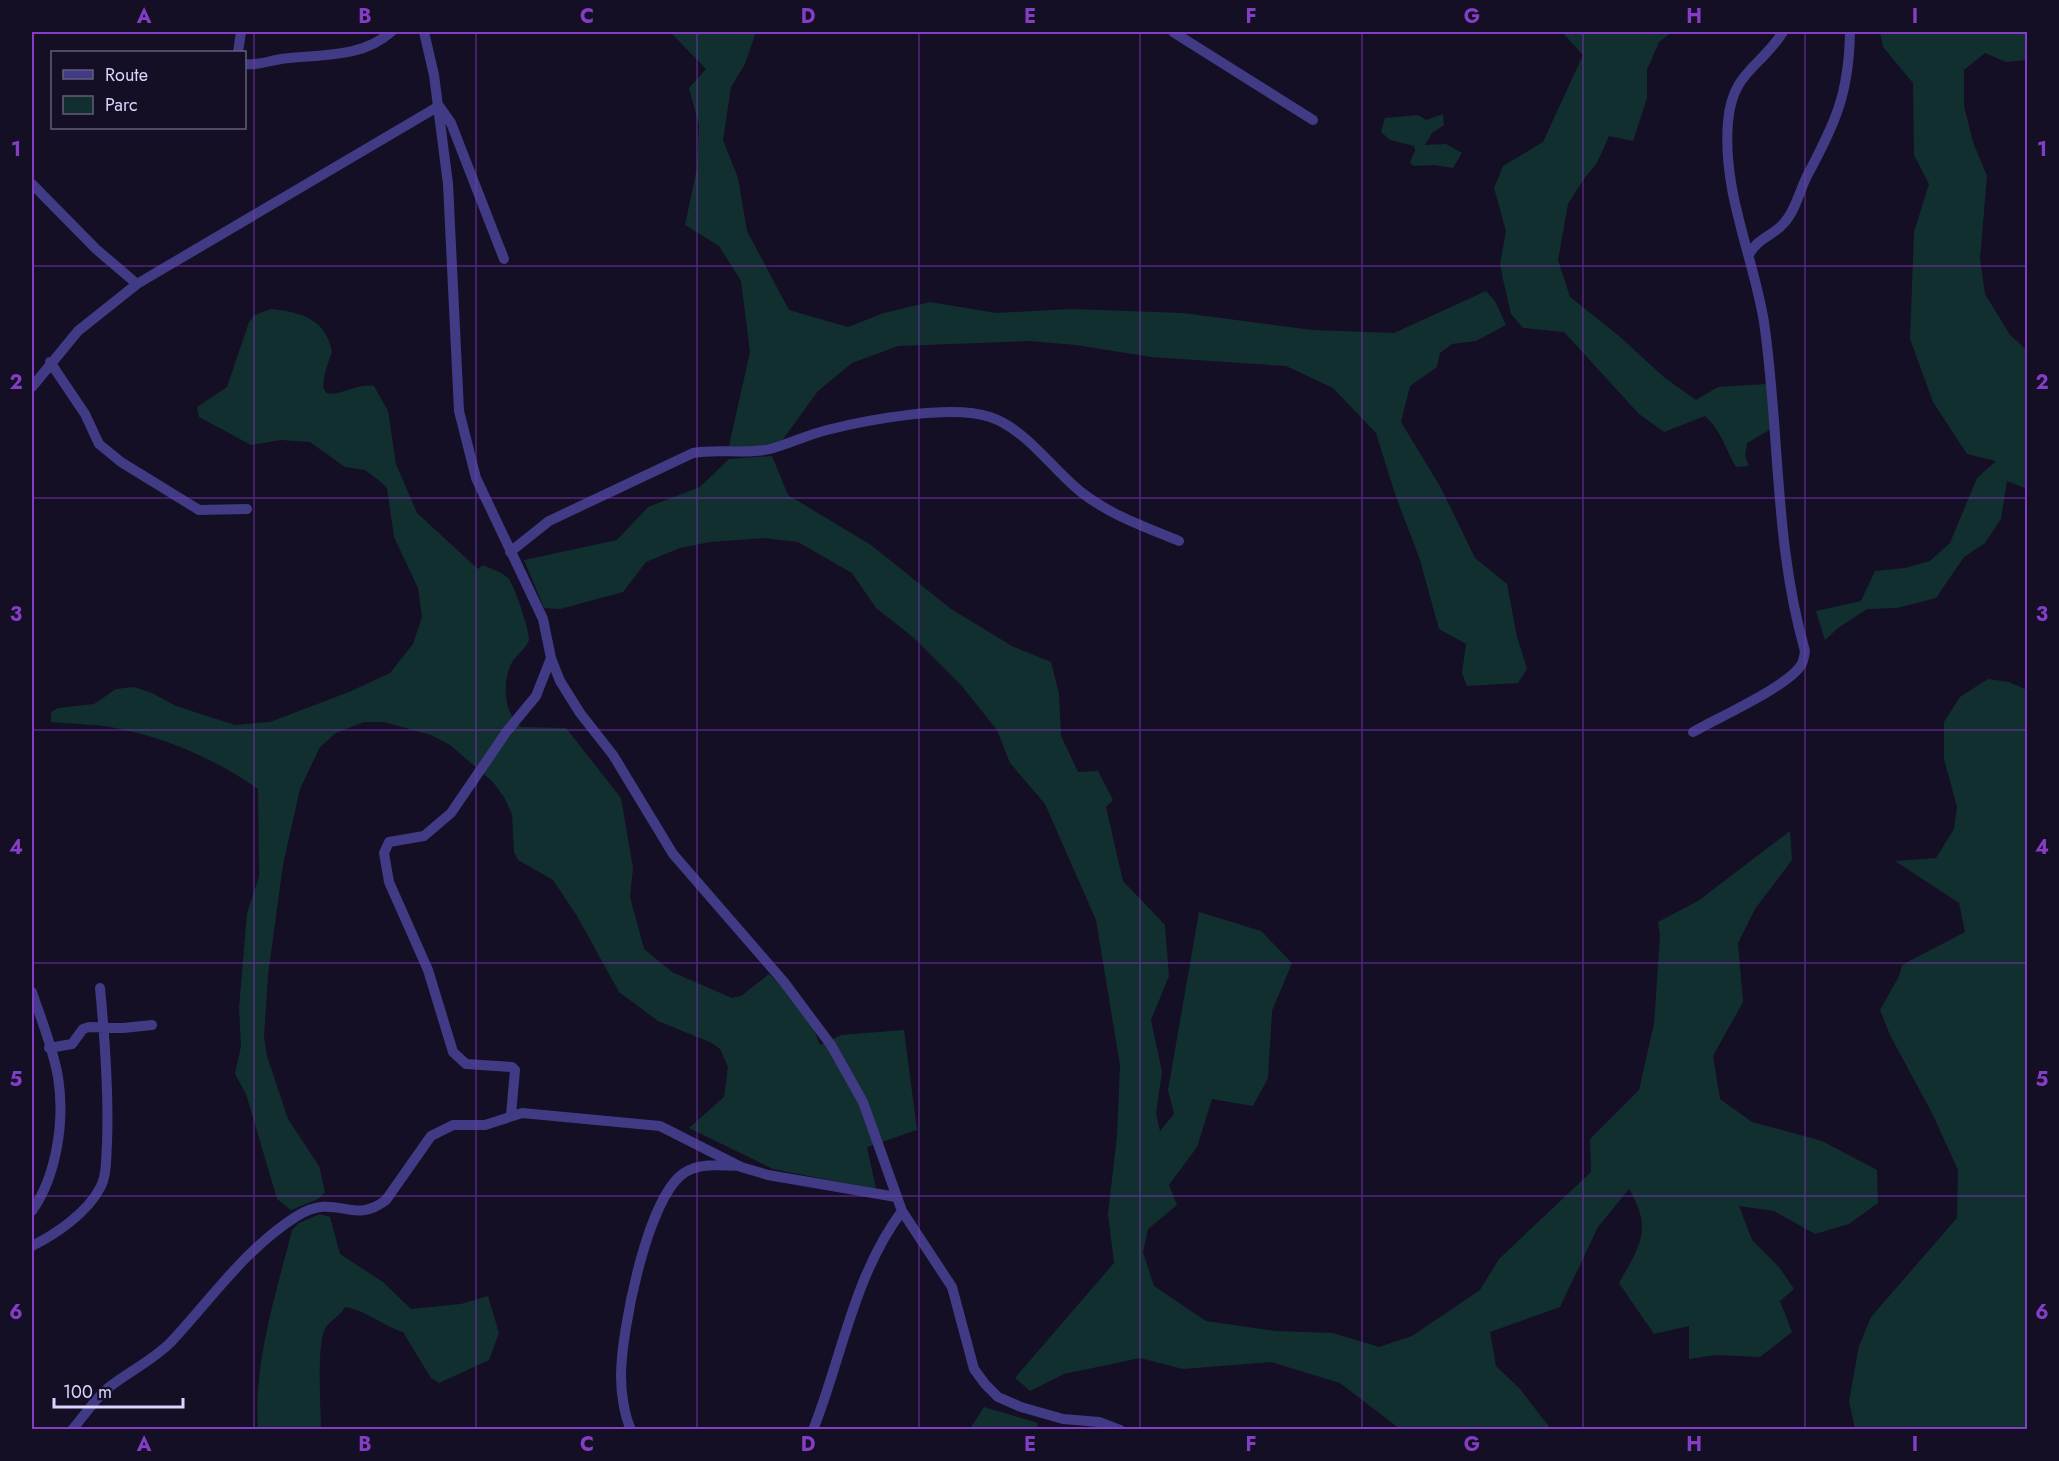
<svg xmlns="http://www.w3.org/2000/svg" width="2059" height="1461" viewBox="0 0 2059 1461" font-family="Jost,sans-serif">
  <rect width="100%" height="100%" fill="#140f25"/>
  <path fill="#122f2f" d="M670,32H756L745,64L731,87L723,140L738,178L747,231L789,310L848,327L884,313L930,302L996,313L1071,309L1183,313L1312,330L1394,333L1486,291L1495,301L1506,325L1476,341L1452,344L1440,353L1437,367L1410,386L1401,422L1441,488L1475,558L1507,584L1517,637L1527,669L1518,683L1467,686L1462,673L1466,644L1439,629L1420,560L1395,494L1376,433L1333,388L1286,366L1151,357L1076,345L1029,341L898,346L852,363L818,391L781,442L749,448L729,446L750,352L741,281L719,246L685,225L697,168L699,125L689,88L706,69Z
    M1562,32H1672L1659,42L1647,70V98L1633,141L1609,136L1597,163L1583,180L1568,204L1558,260L1570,297L1619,336L1665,378L1696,400L1718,387L1767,384L1771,429L1747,443L1745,456L1749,466L1736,467C1725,448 1721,430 1705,416L1664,432L1639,414L1564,332L1523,328L1511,314L1504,284L1500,264L1506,231L1494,188L1503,166L1543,142L1583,55Z
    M1880,32H2027V60L2006,62L1985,53L1964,70V106L1973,142L1987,176L1980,259L1985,294L2010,335L2027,350V489L2007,481L2001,519L1985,543L1964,557L1936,598L1897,608L1867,609L1838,628L1825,640L1816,611L1861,601L1875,571L1905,568L1930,561L1950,543L1977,478L1996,461L1967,454L1933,402L1910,339L1914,232L1929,184L1914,155L1913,83L1883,47Z
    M1443,114L1444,125L1432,133L1425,145L1446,144L1462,153L1453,168L1435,165L1413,166L1410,162L1415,151L1414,146L1390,140L1381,132L1385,118L1418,115L1426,120Z
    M271,309C301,312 326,319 332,352C305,423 348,381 374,386L388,411L396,464L417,513L478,569L483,565C491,569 502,572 508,578C514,584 530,632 529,640C526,649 517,654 512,662C502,681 503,713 521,727L566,728L621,798L633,868L630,897L644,949L672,972L732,998L741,996L769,974L806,1010L820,1045L841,1035L904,1030L917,1130L867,1147L876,1189L773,1169L689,1128L724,1097L728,1067L720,1049L712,1043L658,1021L619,992L577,916L553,880L518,860L514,852L512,814L504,797L493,782L450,745L431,735L384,722H364L336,733L320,747L300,789L283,865L268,975L264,1036L267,1056L288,1119L319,1166L325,1192L318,1199L291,1210L277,1199L246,1094L235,1074L241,1046L239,1008L247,913L259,877L258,789C217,760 169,739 120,729C98,724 74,724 51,722V712L58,708L94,704L116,689L134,687L152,693L176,706L235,725L270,722L349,692L390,673L413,644L422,617L418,588L394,537L387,488L381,482L365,470L345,467L310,442L281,440L251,445L199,417L197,407L227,387L249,322L255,315Z
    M772,456L788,495L871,545L951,609L1012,646L1051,662L1059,694L1061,736L1078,772L1098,771L1113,800L1106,807L1123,881L1165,925L1169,976L1151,1020L1162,1072L1156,1113L1160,1131L1174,1114L1168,1090L1199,912L1261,931L1292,963L1272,1011L1268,1078L1253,1106L1212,1099L1197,1147L1169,1185L1177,1205L1148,1229L1143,1252L1154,1286L1206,1321L1276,1331L1333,1333L1379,1347L1412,1336L1480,1290L1499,1259L1591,1172L1590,1139L1639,1090L1654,1024L1660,936L1658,922L1698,901L1790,831L1792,860L1755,909L1738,943L1743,1002L1713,1056L1720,1099L1752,1122L1822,1141L1877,1170L1878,1203L1849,1224L1815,1234L1774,1211L1739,1206L1752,1240L1779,1267L1794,1289L1780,1301L1792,1332L1760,1357L1716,1355L1689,1359V1326L1654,1334L1619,1283C1640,1246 1653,1229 1629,1189L1598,1227L1560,1307L1490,1332L1496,1366L1520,1389L1551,1429H1400L1340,1383L1271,1362L1183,1369L1140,1358L1064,1374L1030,1391L1015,1378L1114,1263L1108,1214L1117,1136L1120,1065L1096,920L1045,804L1010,763L997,730L961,685L914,638L876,608L852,573L798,542L764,538L710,542L680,548L646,562L623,592L560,609L544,608L524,560L617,540L648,507L700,487L729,459Z
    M1988,679L2009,682L2027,690V1429H1855L1849,1401L1859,1346L1871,1317L1957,1218L1958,1170L1933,1115L1890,1035L1880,1010L1899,976L1902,965L1965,932L1959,903L1895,861L1936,858L1954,829L1957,807L1944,759V722L1960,697Z
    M320,1214L330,1217L340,1254L383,1282L411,1309L461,1304L488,1296L499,1333L489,1360L439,1383L431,1378L403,1332C383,1326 366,1310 345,1307C340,1316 331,1320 326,1327C316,1342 321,1409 321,1429H258C253,1362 276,1295 292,1230L299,1223Z
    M984,1407L1038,1423L1037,1429H970Z"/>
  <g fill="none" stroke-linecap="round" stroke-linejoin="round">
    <path stroke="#403b84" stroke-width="10" d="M424,32L434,75L448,184L459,411L476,478L543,619L551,658L560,681L580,713L613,755L673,854L784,982L831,1045L863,1102L902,1211L952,1287L974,1369L985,1384L998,1397L1021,1407L1063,1419L1099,1422L1120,1430
      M1173,32L1313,120
      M238,52L241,32
      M244,64C257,66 268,61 281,59C318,54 361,59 391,32
      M32,184L96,249L137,284
      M1750,253C1758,238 1773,236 1784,223C1795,211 1799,193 1806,178C1835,123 1849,95 1850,32
      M50,362L85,414L99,444L121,462L199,510L247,509
      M32,387L78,331L137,284L439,106L451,123L504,259
      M510,552L549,521L693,453C718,448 745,455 770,449C789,444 807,435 827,430C866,420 951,404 990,417C1026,429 1052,469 1081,492C1110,515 1145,527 1179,541
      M1693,732C1717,718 1789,686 1801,665C1804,661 1804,656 1805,651C1774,544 1780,432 1764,322C1753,255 1722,191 1728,122C1732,72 1759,69 1783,32
      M32,992C41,1019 53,1048 58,1077C65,1120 57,1175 32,1211
      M49,1048L72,1044L83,1029L89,1027L123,1028L152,1025
      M511,1115L515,1070L512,1067L466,1064L453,1052L428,970L389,882L384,853L389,842L424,836L451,813L507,731L536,696L551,658
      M32,1246C56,1234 87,1213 100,1188C107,1176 106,1157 107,1143C109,1091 105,1040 100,988
      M72,1430C84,1416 94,1400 108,1388C128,1372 152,1361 171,1342C212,1298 245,1249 297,1216C338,1191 351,1227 386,1200L431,1136L453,1125H485L522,1113L660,1126L741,1167L768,1175L896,1197
      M631,1430C624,1414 621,1392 621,1376C621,1332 647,1198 684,1173C698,1163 721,1165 738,1166
      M813,1430C842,1357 854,1275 902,1211"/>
  </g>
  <path fill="none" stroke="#843dc5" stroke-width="1.5" stroke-opacity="0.55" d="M254,32V1430M476,32V1430M697,32V1430M919,32V1430M1140,32V1430M1362,32V1430M1583,32V1430M1805,32V1430M32,266H2028M32,498H2028M32,730H2028M32,963H2028M32,1196H2028"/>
  <rect width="2059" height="1461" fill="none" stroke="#140f25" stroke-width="66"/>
  <rect x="51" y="51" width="195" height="78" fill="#140f25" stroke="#635e7c" stroke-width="1.5"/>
  <rect x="63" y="70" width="30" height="9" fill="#403b84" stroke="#635e7c" stroke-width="1.5"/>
  <text x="105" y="81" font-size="18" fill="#dad4fe">Route</text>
  <rect x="63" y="96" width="30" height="18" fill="#122f2f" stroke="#635e7c" stroke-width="1.5"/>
  <text x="105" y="111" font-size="18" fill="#dad4fe">Parc</text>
  <path d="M54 1398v9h129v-9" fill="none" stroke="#dad4fe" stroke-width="3"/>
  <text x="63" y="1398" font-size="18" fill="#dad4fe" stroke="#140f25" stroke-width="4.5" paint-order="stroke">100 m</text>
  <rect x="33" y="33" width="1993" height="1395" fill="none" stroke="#843dc5" stroke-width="2"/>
  <g font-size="20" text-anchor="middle" font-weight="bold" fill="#843dc5">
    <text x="144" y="23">A</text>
    <text x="365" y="23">B</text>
    <text x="587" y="23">C</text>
    <text x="808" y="23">D</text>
    <text x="1030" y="23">E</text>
    <text x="1251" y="23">F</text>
    <text x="1472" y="23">G</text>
    <text x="1694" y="23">H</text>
    <text x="1915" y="23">I</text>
    <text x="16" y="156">1</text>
    <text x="2042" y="156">1</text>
    <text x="16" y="389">2</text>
    <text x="2042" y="389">2</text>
    <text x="16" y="621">3</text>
    <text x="2042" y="621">3</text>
    <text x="16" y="854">4</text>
    <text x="2042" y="854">4</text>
    <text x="16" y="1086">5</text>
    <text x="2042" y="1086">5</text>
    <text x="16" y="1319">6</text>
    <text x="2042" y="1319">6</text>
    <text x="144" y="1451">A</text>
    <text x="365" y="1451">B</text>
    <text x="587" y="1451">C</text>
    <text x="808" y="1451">D</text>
    <text x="1030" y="1451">E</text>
    <text x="1251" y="1451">F</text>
    <text x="1472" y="1451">G</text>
    <text x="1694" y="1451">H</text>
    <text x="1915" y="1451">I</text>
  </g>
</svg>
